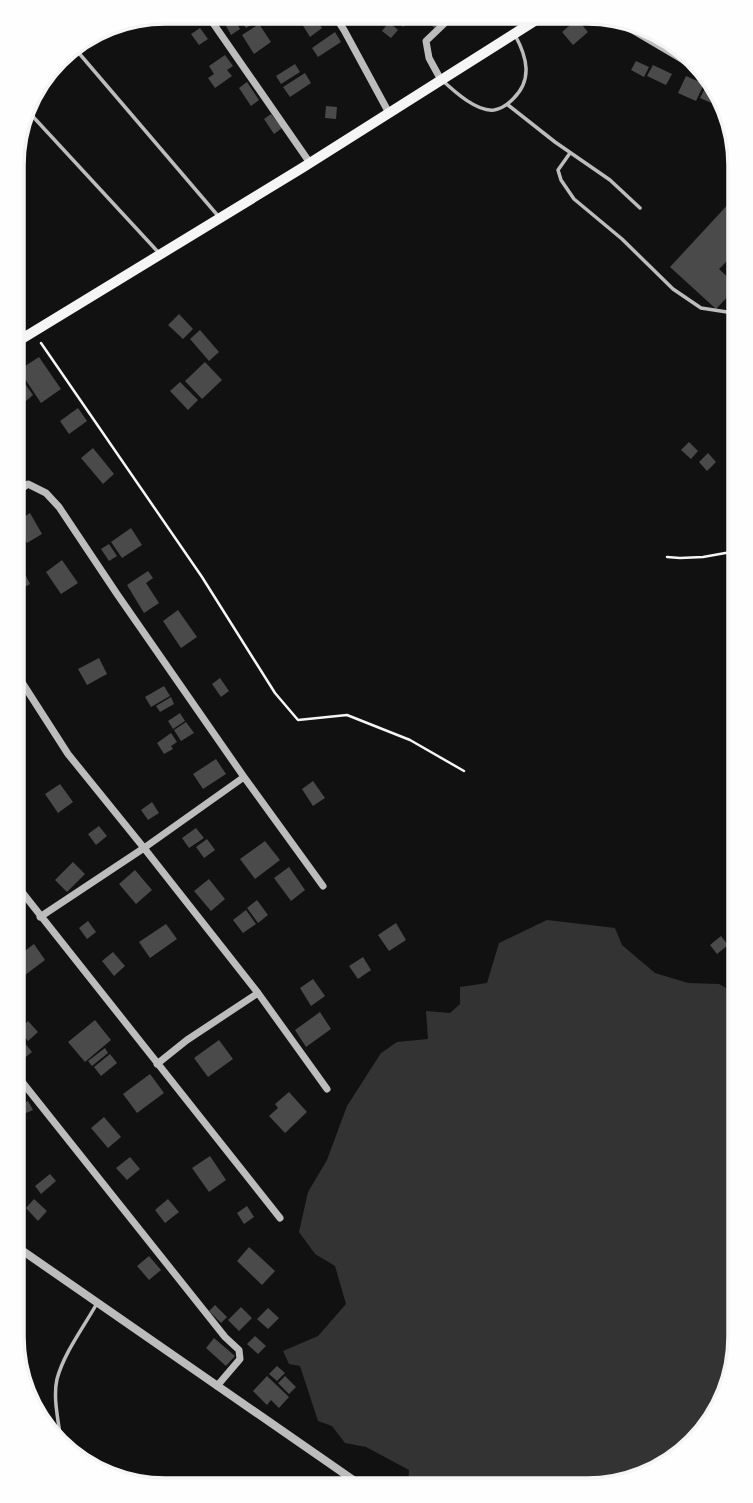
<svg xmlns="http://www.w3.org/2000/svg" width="753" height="1503" viewBox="0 0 753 1503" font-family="'Archivo Narrow',sans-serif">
  <rect width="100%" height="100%" fill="#111"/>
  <path fill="#333" d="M547,920L615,928L622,945L655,973L688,983L719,984L738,995L740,1348L709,1431L637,1483L408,1486L409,1470L366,1447L345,1443L332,1426L318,1421L300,1366L289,1364L283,1351L318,1336L346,1304L335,1266L315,1254L299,1232L308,1192L327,1160L347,1106L381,1053L397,1042L428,1039L426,1011L450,1013L460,1004V987L487,983L499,943Z"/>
  <path fill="#4a4a4a" d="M236,13H256L260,19L246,28Z
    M393,14H412L415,18L403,27Z
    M432,14H440L445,21L434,28L427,17Z
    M477,14H497L480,25L474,16Z
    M314,16L322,28L310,37L302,24Z
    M234,18L240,29L231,35L225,24Z
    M577,19L588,32L573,45L562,32Z
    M389,22L398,30L391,38L382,31Z
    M259,24L271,42L254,54L242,35Z
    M200,28L208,39L199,45L191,34Z
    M335,32L341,42L318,57L312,48Z
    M225,55L233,66L227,70L232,76L215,88L208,78L214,74L209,66Z
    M636,61L649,67L644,77L631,70Z
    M295,64L300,72L281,84L276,76Z
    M653,65L672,74L666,85L647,76Z
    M305,73L311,83L290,97L283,87Z
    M686,76L704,84L696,101L678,93Z
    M247,82L259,100L251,106L239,88Z
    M705,88L718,94L720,97L716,105L700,98Z
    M326,106L337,107L336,119L325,118Z
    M271,114L282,128L274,134L264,119Z
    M733,199L734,254L719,269L734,283V290L716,309L670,267Z
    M179,314L193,329L183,339L168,325Z
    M200,330L219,352L209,361L190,339Z
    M39,357L61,389L41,403L19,370Z
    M205,362L222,380L202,399L185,381Z
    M23,381L33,395L26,401L16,386Z
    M180,382L198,400L188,410L170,391Z
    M78,408L87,421L69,434L60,421Z
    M689,442L698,451L691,459L681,450Z
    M93,448L114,474L103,484L81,458Z
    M708,453L716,462L707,471L699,462Z
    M30,513L42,534L27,543L20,531L16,534V522Z
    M131,528L142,545L122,558L111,542Z
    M109,544L117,556L109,561L101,549Z
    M62,560L78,583L61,594L46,572Z
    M148,571L153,578L146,583L159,603L144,613L127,585Z
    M24,572L30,584L16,592V576Z
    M178,610L197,637L181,648L163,621Z
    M99,658L107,674L87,685L78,669Z
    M220,678L229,691L221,697L212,684Z
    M164,686L170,696L151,707L145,697Z
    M171,697L174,704L160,712L156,706Z
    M180,713L185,721L173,729L168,721Z
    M186,722L194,733L181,741L174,730Z
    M171,733L177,742L171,746L173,749L164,754L157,743Z
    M216,759L226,774L203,789L193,774Z
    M313,781L325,798L313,806L302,789Z
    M60,784L73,802L58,813L45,794Z
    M152,802L159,813L148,820L141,810Z
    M99,826L107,836L96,845L88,834Z
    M196,828L204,838L189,848L182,838Z
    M207,839L215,850L204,858L196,847Z
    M265,841L280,860L255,879L240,859Z
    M73,862L85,874L67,892L55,880Z
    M289,867L305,890L291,901L274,878Z
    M135,870L152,890L136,904L119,884Z
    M209,879L225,899L211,911L194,891Z
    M257,900L268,915L258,923L247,908Z
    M246,910L256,924L243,933L233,920Z
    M88,921L96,932L87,939L79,928Z
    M396,923L406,940L389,951L378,935Z
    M166,924L177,939L150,958L139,942Z
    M721,936L728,945L717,954L710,945Z
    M34,944L45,960L21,978L18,974V956Z
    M113,952L125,966L114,976L102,961Z
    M363,957L371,970L358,979L349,966Z
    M313,979L325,996L311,1006L300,988Z
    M320,1012L331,1029L306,1047L295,1030Z
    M95,1020L111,1040L85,1062L68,1042Z
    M28,1021L38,1032L28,1041L19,1030Z
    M219,1040L233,1059L208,1077L194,1058Z
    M24,1042L32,1052L22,1060L18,1056V1047Z
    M105,1048L108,1053L92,1066L88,1061Z
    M110,1054L117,1063L101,1076L94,1067Z
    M150,1074L164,1093L137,1113L123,1094Z
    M289,1092L307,1112L285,1133L269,1116L278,1108L275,1104Z
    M28,1101L33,1110L21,1115L19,1105Z
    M104,1117L121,1137L108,1148L91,1128Z
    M210,1156L226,1180L209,1192L192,1168Z
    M130,1157L140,1169L127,1180L116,1168Z
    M50,1174L56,1181L41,1194L35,1186Z
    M34,1199L47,1211L38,1221L26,1208Z
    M168,1199L179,1212L165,1223L155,1210Z
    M247,1206L254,1217L244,1224L237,1213Z
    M249,1247L275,1271L262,1285L237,1261Z
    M149,1256L161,1270L149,1280L137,1266Z
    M215,1305L227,1317L221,1323L209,1311Z
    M241,1307L252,1318L239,1331L228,1320Z
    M268,1308L279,1318L268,1329L257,1319Z
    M255,1336L266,1346L258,1354L247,1344Z
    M214,1338L235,1356L226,1366L206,1348Z
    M277,1366L285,1373L277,1381L269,1374Z
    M267,1376L289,1397L279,1408L271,1400L267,1405L253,1391Z
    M285,1376L296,1387L289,1394L278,1383Z"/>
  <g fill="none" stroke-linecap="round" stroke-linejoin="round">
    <path stroke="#f5f5f5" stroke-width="2.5" d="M41,343L202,577L275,693L298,720L347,715L410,740L464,771
      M667,557L680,558L703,557L731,552L735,553"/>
    <path stroke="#bcbcbc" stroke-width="3.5" d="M72,45L219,217
      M443,81C455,92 477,112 494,110C501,109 508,104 513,99C533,80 527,57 515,35
      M508,105L555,142L610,180L640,208
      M25,108L159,253
      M570,153L558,170L561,180L574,199L622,239L673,289L701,308L727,312L734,316
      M60,1435C58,1418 53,1397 57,1379C64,1353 83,1328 96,1305"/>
    <path stroke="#bcbcbc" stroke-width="7" d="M206,13L310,163
      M333,13L344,30L389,113
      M607,15L702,71
      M441,80L429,58L426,41L448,20V14
      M15,493L28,484L46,493L59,507L117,594L244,777L323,886
      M16,673L68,754L144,848L244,777
      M18,887L280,1218
      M40,917L144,848L258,993
      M157,1064L187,1040L258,993L327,1089
      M19,1078L225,1337L239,1350L240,1359L217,1386"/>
    <path stroke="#bcbcbc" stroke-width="8" d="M20,1249L362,1486"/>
    <path stroke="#f5f5f5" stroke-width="10" d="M15,343L302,168L544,15"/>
  </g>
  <path d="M0 0H753V1503H0ZM165 24H587A141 141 0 0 1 728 165V1337A141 141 0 0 1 587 1478H165A141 141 0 0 1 24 1337V165A141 141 0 0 1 165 24Z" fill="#fefefe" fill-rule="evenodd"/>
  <path fill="none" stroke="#f5f5f5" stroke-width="3.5" d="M165 24H587A141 141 0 0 1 728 165V1337A141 141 0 0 1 587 1478H165A141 141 0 0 1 24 1337V165A141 141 0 0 1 165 24Z"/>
</svg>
